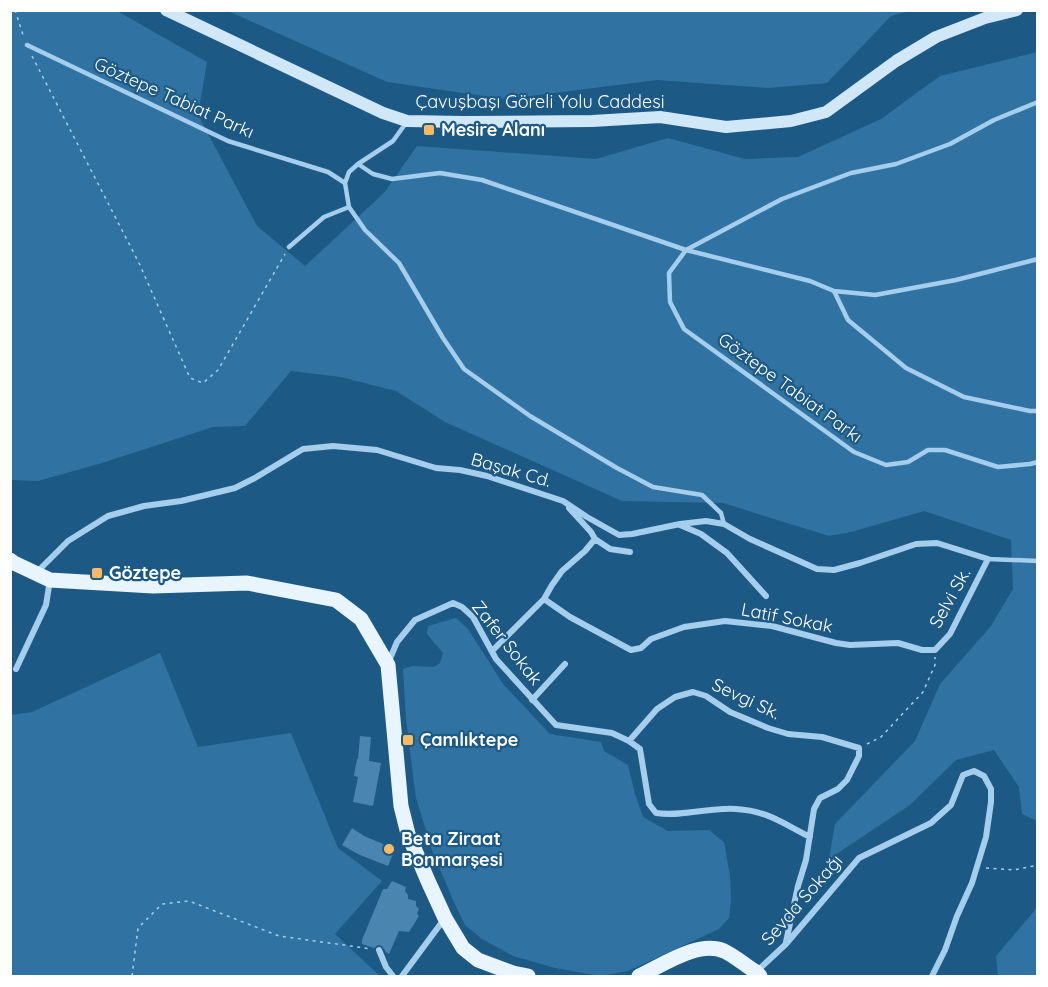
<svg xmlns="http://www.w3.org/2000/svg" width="1048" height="987" viewBox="0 0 1048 987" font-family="Quicksand,sans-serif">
  <rect width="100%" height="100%" fill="#1c5985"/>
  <path fill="#3073a3" d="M11,11H117L207,62L198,115L257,226L305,266L384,193L417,146L596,159L668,138L745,159L798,157L881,119L940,76L1037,52V821L1022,814L1019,787L994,750L956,760L910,805L829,859L835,824L915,741L940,684L991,626L1013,589L1011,540L924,511L851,532L829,536L723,503L622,501L445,422L396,391L341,377L291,371L245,426L213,427L102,463L38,481L11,480Z
    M228,11V10L910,11L891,16L827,83L768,88L657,80L505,99L387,82Z
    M456,618L468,629L503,684L550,734L601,742L604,751L628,765L635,794L643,817L668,831L709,830L724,842L730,876L731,901L729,918L719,929L628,971L600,976L555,968L513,956L482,939L465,925L453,900L433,853L416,798L406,719L403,669L412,666L434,667L440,663L443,653L427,634L428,626Z
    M160,653L198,747L291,733L338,848L382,881L335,934L380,976H11V715L32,712Z
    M1037,904V976H998L996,956L1035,910Z"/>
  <path fill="#4a85b0" d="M360,736L371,737L369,761L381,763L373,806L353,802L358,777L354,776L357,759H358Z
    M352,828L364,836L395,849L388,866L360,855L342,845Z
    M392,881L406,887L405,891L408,895V899L416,901V906L419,909L417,914L419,916L409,932L399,931L389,954L386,952L382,946L378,945L374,948L362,944V940L383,889H387Z"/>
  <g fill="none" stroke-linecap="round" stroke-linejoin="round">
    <path stroke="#a4ceeb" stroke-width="1.5" stroke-dasharray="3 4.5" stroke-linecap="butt" d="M15,10L24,38
      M32,56L139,263L190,378L203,383L218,370L285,254
      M867,744L881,737L923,692L935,665V657
      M986,868L1014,870L1038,865
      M132,976L138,928L162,904L189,901L279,936L372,949"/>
    <path stroke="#a4ceeb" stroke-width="4.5" d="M27,45L228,141L328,172L345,183
      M1038,102L994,120L950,144L896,164L851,173L782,199L686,250L669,273L670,302L684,329L854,452L886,465L908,462L928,450H945L998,467L1030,464L1038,462
      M406,123L393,141L358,164L349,172L345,183L349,207L365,230L399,263L443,338L464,369L530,416L617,468L653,487L702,495L721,513L724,524
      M358,164L373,174L392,179L440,173L482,180L686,250L810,281L834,291L875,295L956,280L1038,259
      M289,247L324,217L349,207
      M834,291L848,320L906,368L964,397L1030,411H1038
      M988,559L1038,561"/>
    <path stroke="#a4ceeb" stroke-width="6" d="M680,525L701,534L727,553L766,596
      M595,539L610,549L630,552
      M36,573L68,541L108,516L144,506L181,501L235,488L255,478L303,449L333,446L377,450L436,468L460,470L487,476L563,501L587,517L619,535L632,534L680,524L706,521L724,524L750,539L817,569L834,570L860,563L916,544L937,543L988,559L950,634L935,650H922L898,643L850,645L836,643L772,626L725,621L684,627L651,639L641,648L631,650L570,617L544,599
      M492,651L544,599L552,585L562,571L585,551L595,539L591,532L569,508
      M389,661L397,642L415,620L453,603L462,607L473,617L496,659L556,725L612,733L629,741L640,749L649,804L656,813C684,817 709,807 736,809C768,811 782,823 810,837
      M16,669L46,605L50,580
      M532,700L565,664
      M629,741L657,709L675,697L693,692L706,696L730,712L768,728L788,734L822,737L859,748V756L847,780L838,789L820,798L814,809L806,860L798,886L786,942
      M379,950L386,967L393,976
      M756,972L786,944L859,858L931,823L951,805L963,775L974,771L984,776L991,789V802L986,837L972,883L957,916L945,950L932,976
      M402,976L445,918"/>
    <path stroke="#d0e7f8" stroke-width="12" d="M166,10L383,113L407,121L463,122L592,121L660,117L726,127L791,121L826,112L896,61L936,37L985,18L1017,10"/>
    <path stroke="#e8f4fe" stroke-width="15" d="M10,560L14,563L50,580L153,586L247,583L336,600L361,619L388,665L401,806L408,834L428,881L445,918L463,948L478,960L513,973L528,976
      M639,976C663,965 698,940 724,951C735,956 746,966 756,972L760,976"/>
  </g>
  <g fill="#fbba62" stroke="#1c5985" stroke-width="2">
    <rect x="423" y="124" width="12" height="12" rx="3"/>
    <rect x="91" y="567" width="12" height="12" rx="3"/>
    <rect x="402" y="734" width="12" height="12" rx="3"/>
    <circle cx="389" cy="849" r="6"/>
  </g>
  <g text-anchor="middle" stroke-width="4.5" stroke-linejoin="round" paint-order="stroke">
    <g font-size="18" fill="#fff" stroke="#1c5985">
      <text transform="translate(174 98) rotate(24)" y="6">Göztepe Tabiat Parkı</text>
      <text x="540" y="108">Çavuşbaşı Göreli Yolu Caddesi</text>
      <text transform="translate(790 388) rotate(36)" y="6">Göztepe Tabiat Parkı</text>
      <text transform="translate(511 470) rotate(16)" y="6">Başak Cd.</text>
      <text transform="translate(950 598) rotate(-61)" y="6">Selvi Sk.</text>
      <text transform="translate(787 618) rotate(11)" y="6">Latif Sokak</text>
      <text transform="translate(507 643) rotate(52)" y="6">Zafer Sokak</text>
      <text transform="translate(746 699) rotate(25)" y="6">Sevgi Sk.</text>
      <text transform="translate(802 900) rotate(-49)" y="6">Sevda Sokağı</text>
    </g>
    <g font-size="18" font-weight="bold" fill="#fff" stroke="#1c5985" text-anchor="start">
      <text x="441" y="136">Mesire Alanı</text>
      <text x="109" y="579">Göztepe</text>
      <text x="420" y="746">Çamlıktepe</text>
      <text x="401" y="845">Beta Ziraat<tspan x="401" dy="21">Bonmarşesi</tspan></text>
    </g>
  </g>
  <rect width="1048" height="987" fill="none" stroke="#ffffff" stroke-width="24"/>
</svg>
